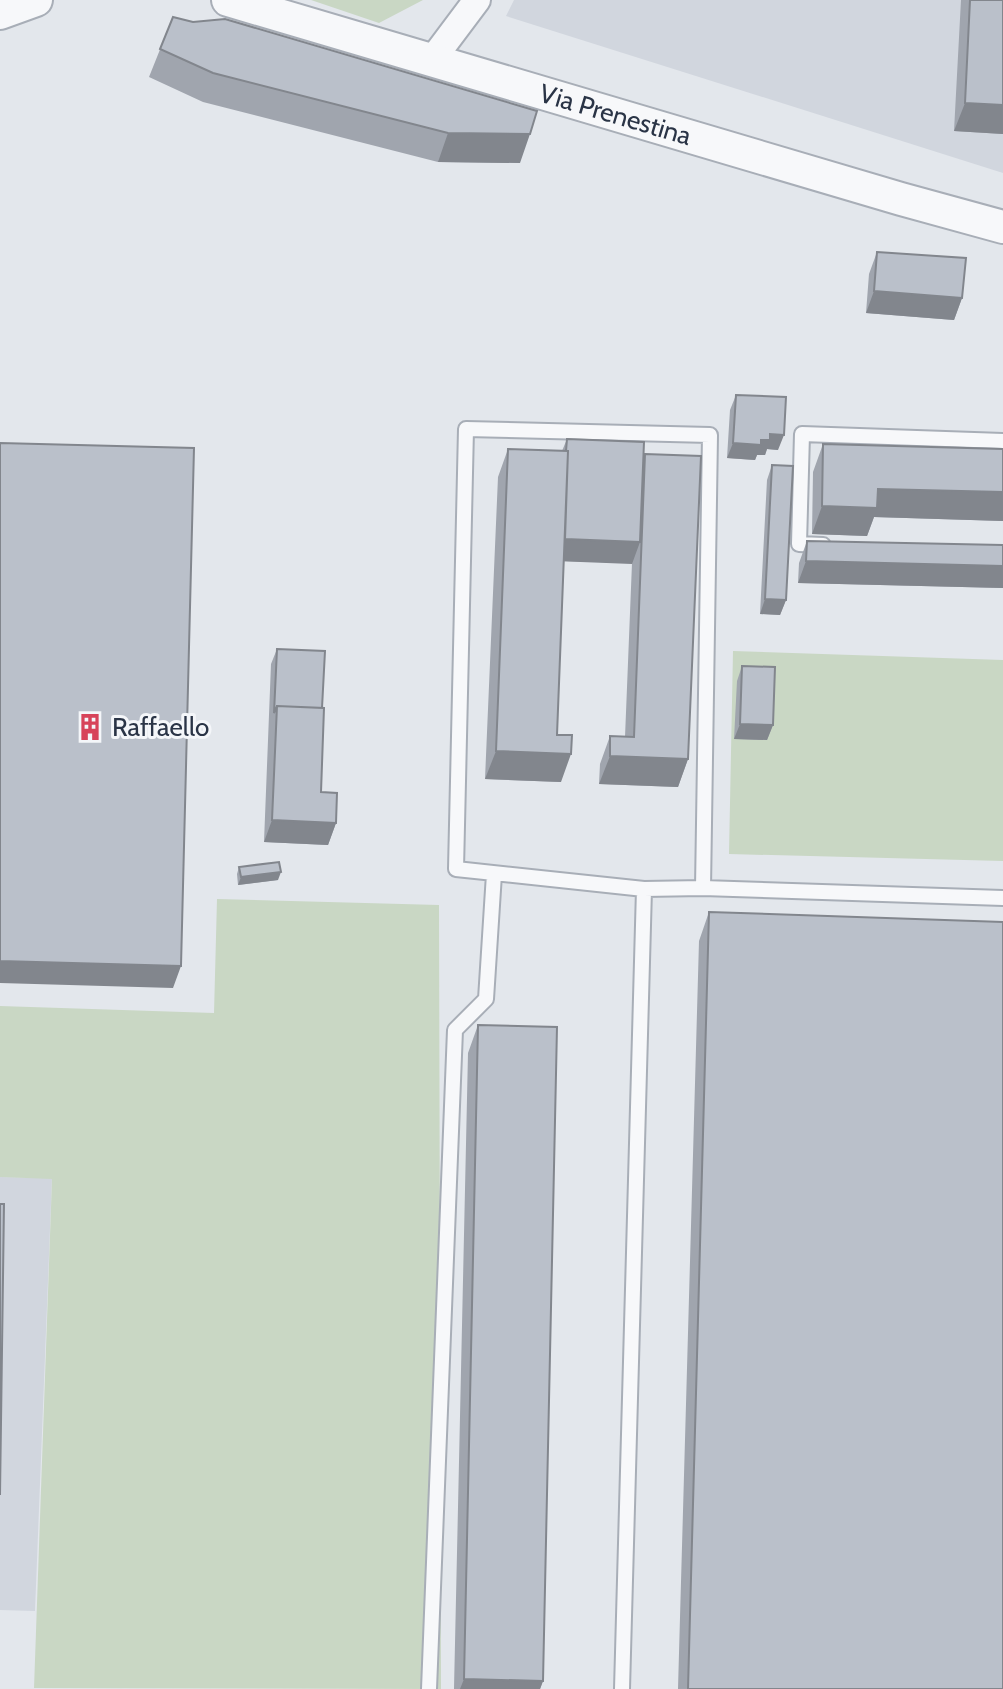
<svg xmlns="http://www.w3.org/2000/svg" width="1003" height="1689" viewBox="0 0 1003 1689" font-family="Cabin,sans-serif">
  <rect width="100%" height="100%" fill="#e3e7ec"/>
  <path fill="#d1d6de" d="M514,0H1003V173L506,16Z
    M0,1177L52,1178L35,1611L0,1610Z"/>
  <path fill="#c9d7c4" d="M311,0H423L379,23Z
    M733,651L1003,660V861L729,854Z
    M217,899L439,905L441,1689L34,1688L52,1179L0,1177V1006L214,1013Z"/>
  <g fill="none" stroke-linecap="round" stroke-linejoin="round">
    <g stroke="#a8aeb7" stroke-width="18">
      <path id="service" d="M466,429L710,435L703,888L644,889L456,869Z
        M823,545L799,544L802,434L1003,441
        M703,888L1003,898
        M429,1689L455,1030L486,999L494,874
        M622,1689L644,889"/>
    </g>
    <g stroke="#a8aeb7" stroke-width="30">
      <path id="minor" d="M432,60L477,0"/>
    </g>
    <g stroke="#a8aeb7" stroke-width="36">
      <g id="tertiary">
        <path id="s1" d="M228,0L901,199L1003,227"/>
        <path d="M0,13L36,0"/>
      </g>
    </g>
    <use href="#service" stroke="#f7f8fa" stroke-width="14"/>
    <use href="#minor" stroke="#f7f8fa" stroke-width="26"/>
    <use href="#tertiary" stroke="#f7f8fa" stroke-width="32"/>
  </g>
  <path fill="#a0a5ae" d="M961,0H1003V134L954,131Z
    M173,17L520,163L438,162L203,102L149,77Z
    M877,252L962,298L954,320L866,313L869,274Z
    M736,395L778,450L767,449L765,455H757L755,460L727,458L730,410Z
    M567,439L643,460L645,454L688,759L678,787L599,784L600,764L610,736L625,737L632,563L564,561L557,735L561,782L485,779L498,477L508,449L562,451Z
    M823,444L1003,449V521L874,517L867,536L812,534L813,472Z
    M772,465L786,600L780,615L760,614L767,480Z
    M807,541L1003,545V588L798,583L799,563Z
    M277,649L322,708L321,792L336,823L328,845L264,842L271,664Z
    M742,666L773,725L767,740L734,739L737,681Z
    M239,867L278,880L238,885L237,874Z
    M709,912L1003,1689H678L699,941Z
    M478,1025L543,1681L540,1689H454L468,1053Z"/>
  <path fill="#82868d" d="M965,103L1003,105V134L954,131Z
    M448,133L530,134L520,163L438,162Z
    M874,291L962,298L954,320L866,313Z
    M770,434L784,435L778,450L767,449L765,455H757L755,460L727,458L733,443L761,440Z
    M878,489L1003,492V521L874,517L867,536L812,534L822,506Z
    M563,539L640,542L632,564L555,561Z
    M806,561L1003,566V588L798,583Z
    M765,599L786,600L780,615L760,614Z
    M740,724L773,725L767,740L734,739Z
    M496,751L571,754L561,782L485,779Z
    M610,756L688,759L678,787L599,784Z
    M272,820L336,823L328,845L264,842Z
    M281,872L278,880L238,885L241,877Z
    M0,961L181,966L173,988L0,983Z
    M464,1679L543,1681L540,1689H460Z"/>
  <path fill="#bac0ca" stroke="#82868d" stroke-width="2" d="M970,0H1003V105L965,103Z
    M173,17L193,22L225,19L537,111L530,134L448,133L213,73L160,49Z
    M877,252L966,258L962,298L874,291Z
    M736,395L786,397L784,435L770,434V440H761V445L733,443Z
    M567,439L644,442L640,542L565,539L568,451H566Z
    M0,443L194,448L181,966L0,961Z
    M823,444L1003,449V492L878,489L877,508L822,506Z
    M508,449L568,451L557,735H572L571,754L496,751Z
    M645,454L701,456L688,759L610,756V736L634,737Z
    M772,465L793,466L786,600L765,599Z
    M807,541L1003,545V566L806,561Z
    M277,649L325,651L322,708L277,706L274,713Z
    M742,666L775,667L773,725L740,724Z
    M277,706L324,708L321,792L337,793L336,823L272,820Z
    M279,862L281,872L241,877L239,867Z
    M709,912L1003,922V1689H688Z
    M478,1025L557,1027L543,1681L464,1679Z
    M0,1204H4L0,1495Z"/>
  <defs>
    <g id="building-bare" transform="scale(2.16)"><path d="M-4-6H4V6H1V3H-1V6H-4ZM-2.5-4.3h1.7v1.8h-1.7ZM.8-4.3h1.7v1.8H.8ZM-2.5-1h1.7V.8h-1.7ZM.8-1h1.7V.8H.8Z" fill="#d7435a" stroke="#f4f6f9" stroke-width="2.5" paint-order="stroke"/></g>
  </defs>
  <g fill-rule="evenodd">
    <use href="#building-bare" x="90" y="727"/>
  </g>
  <g text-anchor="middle" stroke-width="6" stroke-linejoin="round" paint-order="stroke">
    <g font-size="26" fill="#2a3446" stroke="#f4f6f9">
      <text dy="9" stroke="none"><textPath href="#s1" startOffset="404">Via Prenestina</textPath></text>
    </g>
    <g font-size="26" fill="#2a3446" stroke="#f4f6f9" text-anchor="start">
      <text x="112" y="736">Raffaello</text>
    </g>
  </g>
</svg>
